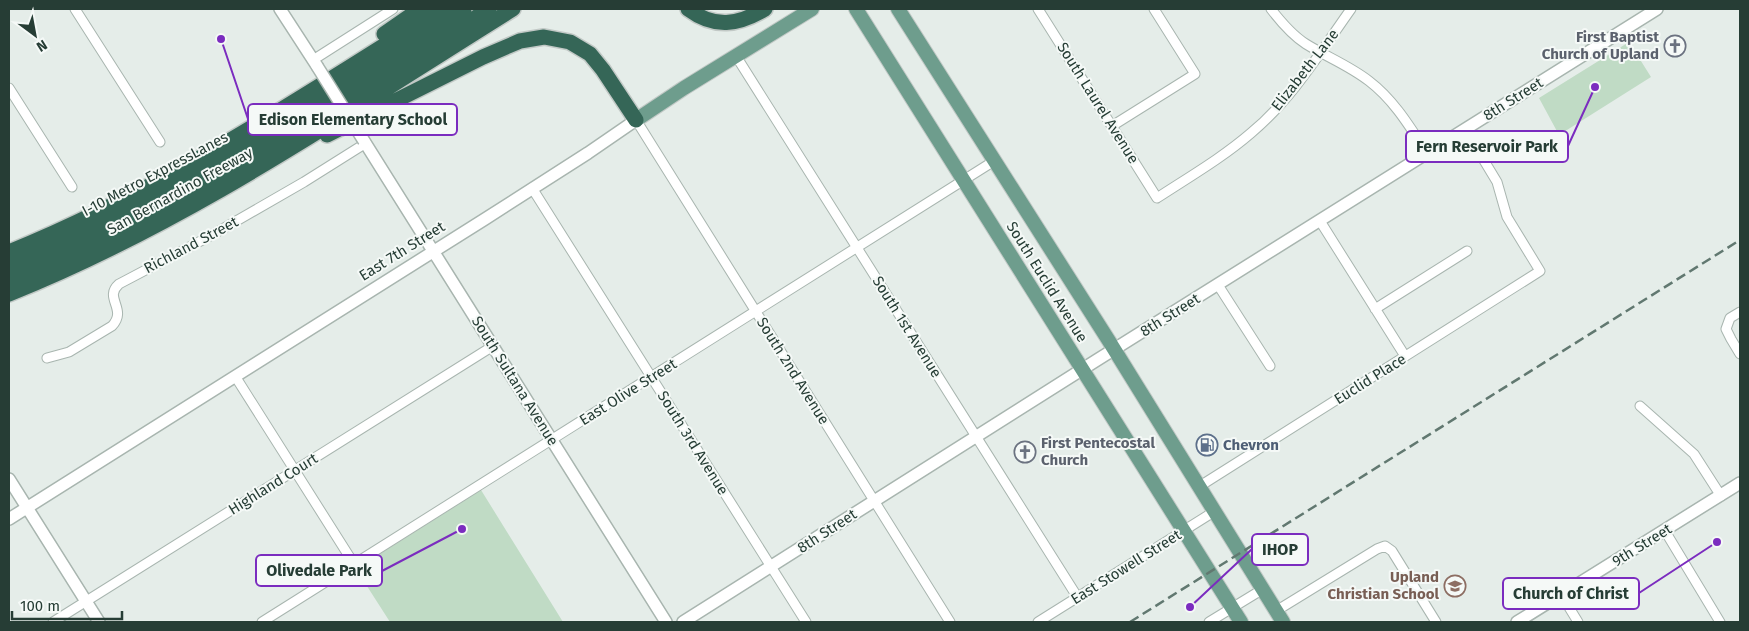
<svg xmlns="http://www.w3.org/2000/svg" width="1749" height="631" viewBox="0 0 1749 631" font-family="'Fira Sans',sans-serif">
  <rect width="100%" height="100%" fill="#e5ede9"/>
  <path fill="#c0dbc5" d="M1629,42L1651,77L1559,135L1539,98Z
    M481,490L563,622H390L356,569Z"/>
  <g fill="none" stroke-linecap="round" stroke-linejoin="round">
    <g stroke="#a8b5af" stroke-width="11">
      <path id="minor" d="M75,9L160,142
        M1038,9L1157,198C1189,177 1222,158 1251,133C1292,99 1321,51 1351,9
        M1271,9C1281,22 1292,35 1306,44C1327,57 1350,66 1369,81C1394,100 1410,127 1427,153
        M736,56L1078,598
        M313,60L393,9
        M9,88L72,187
        M636,120L950,622
        M1112,126L1195,74L1154,9
        M532,188L806,622
        M1320,221L1405,356
        M1218,285L1270,366
        M1375,309L1467,251
        M1740,312L1730,318L1726,329L1731,339L1740,354
        M47,358L69,352L112,326C128,309 103,298 119,284L212,235L304,182L366,143
        M235,376L354,564
        M1640,406L1694,454L1721,496
        M1200,486L1540,271L1507,217L1497,182L1465,129
        M1665,531L1720,622
        M1559,596L1567,604L1578,622
        M1276,611L1377,549L1385,546L1392,551L1436,622
        M53,622L493,346
        M262,622L994,161
        M1038,622L1215,511
        M1209,622L1263,589"/>
    </g>
    <g stroke="#a8b5af" stroke-width="14">
      <path id="tertiary" d="M280,9L317,66
        M364,141L666,622
        M9,479L99,622
        M9,519L485,219L588,153L636,120
        M683,622L1097,360L1657,9
        M1517,622L1740,483"/>
    </g>
    <g stroke="#c2c9c6" stroke-width="16">
      <path id="primary" d="M856,9L1241,622
        M898,9L1109,341L1283,622
        M636,120L684,88L812,9"/>
    </g>
    <g stroke="#c2c9c6" stroke-width="18">
      <path id="motorway" d="M688,9C715,29 738,25 765,9
        M384,34L420,9
        M327,135L483,57L520,41L544,37L570,42L590,54L603,70L636,120
        M9,252C163,190 301,97 442,9
        M9,265C172,201 317,101 464,9
        M9,279C181,212 334,106 489,9
        M9,294C189,222 349,111 513,9"/>
    </g>
    <use href="#minor" stroke="#fff" stroke-width="9"/>
    <use href="#tertiary" stroke="#fff" stroke-width="11"/>
    <use href="#primary" stroke="#6e9d8d" stroke-width="14"/>
    <use href="#motorway" stroke="#356657" stroke-width="15"/>
    <path stroke="#617870" stroke-width="2.5" stroke-dasharray="10 5" stroke-linecap="butt" d="M1130,622L1740,240"/>
    <g stroke="#a8b5af" stroke-width="14" stroke-linecap="butt">
      <path id="tertiary-bridge" d="M317,66L364,141"/>
    </g>
    <use href="#tertiary-bridge" stroke="#fff" stroke-width="11"/>
  </g>
  <defs>
    <g id="church-ring" transform="scale(1.125)"><circle r="9.5" fill="#f5f9f7" stroke="#6b7280" stroke-width="1.5"/><path d="M-1.2-6h2.4v3.5h3.3v2.4h-3.3V6h-2.4V-.1h-3.3v-2.4h3.3Z" fill="#6b7280"/></g>
    <g id="fuel-ring" transform="scale(1.125)"><circle r="9.5" fill="#f5f9f7" stroke="#5c6f8a" stroke-width="1.5"/><path d="M-5.5-6h7V0h2V4h1.3V-2.5L3-4.5l.8-.8L6-3V5H2.5V1h-1V6h-7ZM-4.2-4.7v3.2H.2V-4.7Z" fill="#5c6f8a"/></g>
    <g id="school-ring" transform="scale(1.125)"><circle r="9.5" fill="#f5f9f7" stroke="#8d6e63" stroke-width="1.5"/><path d="M0-5L7-2L0 1L-7-2ZM-4 1L0 2.5L4 1V4Q0 6-4 4Z" fill="#8d6e63"/></g>
  </defs>
  <g fill-rule="evenodd">
    <use href="#church-ring" x="1675" y="46"/>
    <use href="#fuel-ring" x="1207" y="445"/>
    <use href="#church-ring" x="1025" y="452"/>
    <use href="#school-ring" x="1455" y="586"/>
  </g>
  <g text-anchor="middle" stroke-width="4" stroke-linejoin="round" paint-order="stroke">
    <g font-size="15" font-weight="bold" fill="#5b616d" stroke="#f5f9f7" text-anchor="end">
      <text x="1659" y="42">First Baptist<tspan x="1659" dy="17">Church of Upland</tspan></text>
      <text x="1041" y="448" text-anchor="start">First Pentecostal<tspan x="1041" dy="17">Church</tspan></text>
    </g>
    <g font-size="15" fill="#263d35" stroke="#f5f9f7">
      <text transform="translate(1305 70) rotate(-52)" y="5">Elizabeth Lane</text>
      <text transform="translate(1513 99) rotate(-32)" y="5">8th Street</text>
      <text transform="translate(1098 103) rotate(58)" y="5">South Laurel Avenue</text>
      <text transform="translate(155 174) rotate(-28)" y="5">I-10 Metro ExpressLanes</text>
      <text transform="translate(180 191) rotate(-29)" y="5">San Bernardino Freeway</text>
      <text transform="translate(191 245) rotate(-28)" y="5">Richland Street</text>
      <text transform="translate(402 251) rotate(-32)" y="5">East 7th Street</text>
      <text transform="translate(1047 282) rotate(58)" y="5">South Euclid Avenue</text>
      <text transform="translate(1170 315) rotate(-32)" y="5">8th Street</text>
      <text transform="translate(907 327) rotate(58)" y="5">South 1st Avenue</text>
      <text transform="translate(793 371) rotate(58)" y="5">South 2nd Avenue</text>
      <text transform="translate(1370 379) rotate(-32)" y="5">Euclid Place</text>
      <text transform="translate(515 381) rotate(58)" y="5">South Sultana Avenue</text>
      <text transform="translate(628 392) rotate(-32)" y="5">East Olive Street</text>
      <text transform="translate(693 443) rotate(58)" y="5">South 3rd Avenue</text>
      <text transform="translate(273 484) rotate(-32)" y="5">Highland Court</text>
      <text transform="translate(827 531) rotate(-33)" y="5">8th Street</text>
      <text transform="translate(1642 545) rotate(-32)" y="5">9th Street</text>
      <text transform="translate(1126 567) rotate(-32)" y="5">East Stowell Street</text>
    </g>
    <g font-size="15" font-weight="bold" fill="#4e5e75" stroke="#f5f9f7" text-anchor="start">
      <text x="1223" y="450">Chevron</text>
    </g>
    <g font-size="15" font-weight="bold" fill="#785e54" stroke="#f5f9f7" text-anchor="end">
      <text x="1439" y="582">Upland<tspan x="1439" dy="17">Christian School</tspan></text>
    </g>
  </g>
  <path fill="none" stroke="#7b2cbf" stroke-width="2" d="M221 39L248 119M1595 87L1568 146M1190 607L1252 549M462 529L382 571M1717 542L1639 593"/>
  <g fill="#7b2cbf" stroke="#f5f9f7" stroke-width="2">
    <circle cx="221" cy="39" r="5"/>
    <circle cx="1595" cy="87" r="5"/>
    <circle cx="1190" cy="607" r="5"/>
    <circle cx="462" cy="529" r="5"/>
    <circle cx="1717" cy="542" r="5"/>
  </g>
  <g fill="#f5f9f7" stroke="#7b2cbf" stroke-width="2">
    <rect x="248" y="104" width="209" height="31" rx="5"/>
    <rect x="1406" y="131" width="162" height="31" rx="5"/>
    <rect x="1252" y="534" width="56" height="31" rx="5"/>
    <rect x="256" y="555" width="126" height="31" rx="5"/>
    <rect x="1503" y="578" width="136" height="31" rx="5"/>
  </g>
  <g font-size="16" text-anchor="middle" font-weight="bold" fill="#263d35">
    <text x="353" y="125">Edison Elementary School</text>
    <text x="1487" y="152">Fern Reservoir Park</text>
    <text x="1280" y="555">IHOP</text>
    <text x="319" y="576">Olivedale Park</text>
    <text x="1571" y="599">Church of Christ</text>
  </g>
  <rect width="1749" height="631" fill="none" stroke="#263d35" stroke-width="20"/>
  <g transform="translate(35 35) rotate(148)" stroke="#f5f9f7" stroke-width="4" paint-order="stroke">
  <path d="M0-4L9 19L0 12L-9 19Z" fill="#263d35"/>
  <text y="-8" font-size="14" font-weight="bold" text-anchor="middle" fill="#263d35">N</text>
  </g>
  <path d="M12 611v8h110v-8" fill="none" stroke="#263d35" stroke-width="2.5"/>
  <text x="20" y="611" font-size="15" fill="#263d35" stroke="#f5f9f7" stroke-width="4" paint-order="stroke">100 m</text>
</svg>
